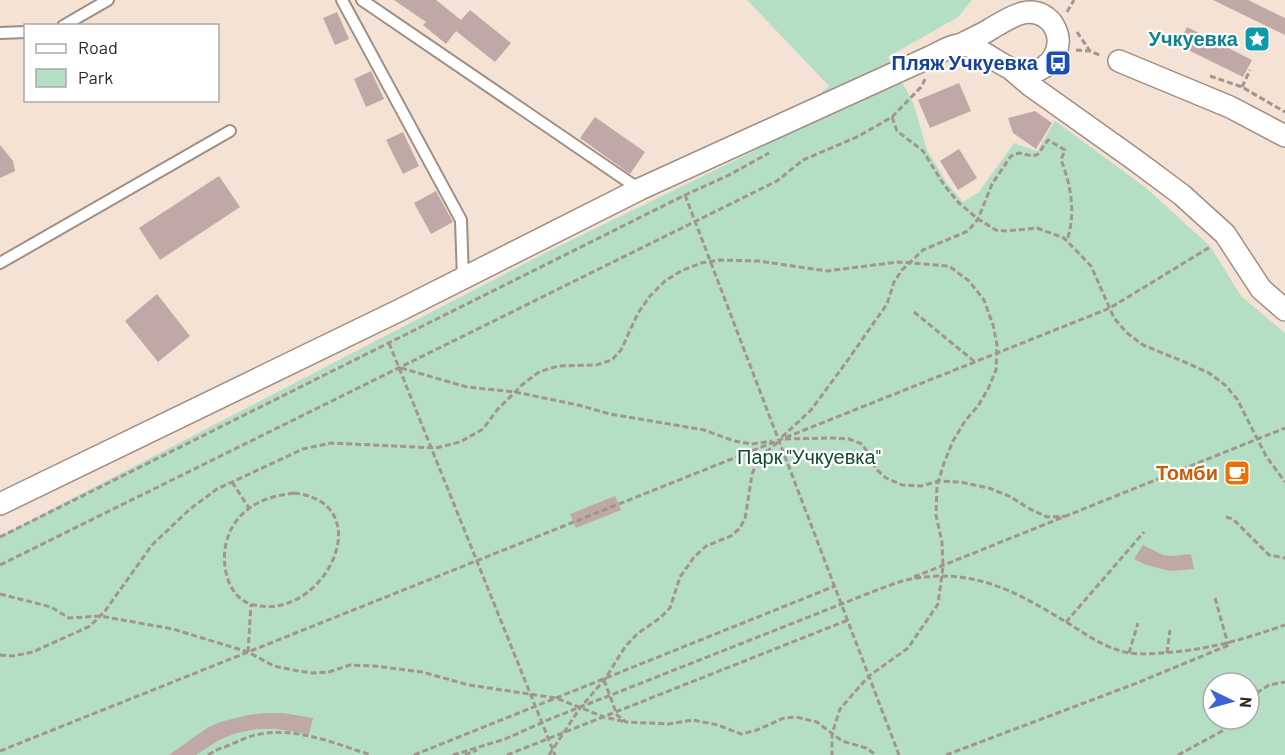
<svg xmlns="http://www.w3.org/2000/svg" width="1285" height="755" viewBox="0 0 1285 755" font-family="Barlow,sans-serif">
  <rect width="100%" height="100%" fill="#f4e2d5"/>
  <path fill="#b5dfc5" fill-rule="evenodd" d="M747,0H972L958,17L888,57L913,102L927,150L947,183L963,202L979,192L1014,143L1037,151L1055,121L1145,187L1210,246L1241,296L1285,333V755H0V536L547,252L752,152L829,86ZM1213,683H1249V719H1213Z"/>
  <path fill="#bfa8a5" d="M394,0H436L461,20L470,10L511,43L495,62L456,31L446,44L423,25L426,22Z
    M1213,0H1248L1285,18V35Z
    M337,12L349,39L335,45L323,18Z
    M1187,27L1252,60L1243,77L1178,45Z
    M371,71L384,99L366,107L354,79Z
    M959,83L971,111L930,128L918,100Z
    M1035,111L1052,123L1036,149L1013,133L1008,118Z
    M595,117L645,152L630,174L580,138Z
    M403,132L419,166L403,174L386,140Z
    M0,145L13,161L15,171L0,178Z
    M959,149L977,178L958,190L940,161Z
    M219,176L240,207L160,260L139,228Z
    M436,191L453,222L431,234L414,203Z
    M157,294L190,336L158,362L125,321Z
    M615,496L621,510L576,528L570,514Z
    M1143,545L1163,555L1172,556L1191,554L1194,569L1170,571L1146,565L1134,559Z
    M266,713H283L313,718L309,734L276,729H257L237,733L219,740L196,755H169L207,728L220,722L248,715Z"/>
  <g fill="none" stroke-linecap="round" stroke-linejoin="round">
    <g stroke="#9f8e82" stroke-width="14">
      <path id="service" d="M342,0L461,220L463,279
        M362,0L639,189
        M63,26L108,0
        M0,33L26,32
        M0,263L230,131"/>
    </g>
    <g stroke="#9f8e82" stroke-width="24">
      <path id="minor" d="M1119,61L1230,107L1285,136
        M1011,69L1031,86L1135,160L1182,195L1225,234L1261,289L1285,310
        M0,504L402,309L640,189L930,57C939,53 951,45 960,45C987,44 1014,88 1044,67C1052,62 1057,53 1058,44C1059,36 1056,29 1052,23C1032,0 1008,19 989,30C979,36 969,40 960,45"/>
    </g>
    <path stroke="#a3958c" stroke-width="3" stroke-dasharray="6 3" stroke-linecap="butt" d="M1067,12L1074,0
      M1077,32L1090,51
      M1076,50L1090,51L1102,56
      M1210,76L1242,87L1285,112
      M1242,87L1250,70
      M892,117L897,131L923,151L944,185L959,203L978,219L996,230L1006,231L1037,228L1064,238L1091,266L1114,318L1127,333L1143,345L1187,363L1209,373L1225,385L1237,399L1266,456L1285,482
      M685,195L899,755
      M914,312L975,362
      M389,343L555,755
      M401,368L467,387L515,392L578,405L610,414L704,430L734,441L752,444L772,441
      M782,437L811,410L845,364L887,304L894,282L902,270L923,250L968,231L978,219L992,184L1011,156L1019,153L1033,156L1038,154L1048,140L1065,150L1061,160C1071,184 1076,215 1067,240
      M785,439L832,438L849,439L862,444L870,456L876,469L886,478L902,485L921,486L939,481L960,482L989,488L1011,497L1028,508L1047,517L1067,516
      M232,482L249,508
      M294,493C382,503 324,622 254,605C227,599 220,563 227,540C230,528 238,517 247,510C260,499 279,495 294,493Z
      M1226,517L1233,519L1269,555L1285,558
      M0,537L685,195L729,175L769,153
      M0,565L777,181L803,160L859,136L892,117L922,86L925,79
      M914,577L1285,428
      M0,594L51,607L69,618L100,616L173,629L248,652L274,666L298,671L313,673L329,672L350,665L375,666L422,672L469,685L556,698L604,717L626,722
      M1215,598L1228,644
      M1066,622L1144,532
      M248,652L251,604
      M1129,653L1138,623
      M1167,653L1170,630
      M0,655L13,656L33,652L90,626L105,611L152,545L190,509L217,489L232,482L303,449L331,443L436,448L460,442L483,429L497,410L523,384L539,372L558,366L596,365L612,360L621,350L638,313L650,296L665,281L681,271L701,263L719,260L758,261L827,271L898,262L949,266L969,281L984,300L993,325L997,345L996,370L988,389L978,406L965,421L953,441L944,463L937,486L936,515L942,542L943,567L938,604L908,648L869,676L840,709L832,734V755
      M604,680L617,715L626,722L669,724L693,720L718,725L741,734L757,730L784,718L796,717L817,722L842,741L866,748L876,755
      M1249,698L1269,685L1285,682
      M0,751L1110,308L1210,247
      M208,755C214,751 218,749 225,747C237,742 248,736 260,734C298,727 336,744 371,755
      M414,755L835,586
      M453,755L505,739L550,719L877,590C888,586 900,581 911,579C970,568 1012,589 1061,619C1080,630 1099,645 1121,651C1133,655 1149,654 1161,653C1207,650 1242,640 1285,625
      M465,755L477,750
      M507,755L848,620
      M549,755L580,708L605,679L625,647L637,634L660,618L670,608L680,577L694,557L706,546L731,536L739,529L745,519L752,474L760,457L778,442
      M946,755L1137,683L1229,645
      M1178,755L1224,730L1233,719"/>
    <use href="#service" stroke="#fff" stroke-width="10"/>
    <use href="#minor" stroke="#fff" stroke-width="21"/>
  </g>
  <defs>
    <g id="sight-square" transform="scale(1.35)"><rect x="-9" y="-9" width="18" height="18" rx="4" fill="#0f9aa8" stroke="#fff"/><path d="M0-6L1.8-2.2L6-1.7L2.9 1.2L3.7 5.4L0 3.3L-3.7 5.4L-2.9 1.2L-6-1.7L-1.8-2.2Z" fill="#fff"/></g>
    <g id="bus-square" transform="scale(1.35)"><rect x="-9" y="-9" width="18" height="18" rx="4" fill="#1a4fb4" stroke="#fff"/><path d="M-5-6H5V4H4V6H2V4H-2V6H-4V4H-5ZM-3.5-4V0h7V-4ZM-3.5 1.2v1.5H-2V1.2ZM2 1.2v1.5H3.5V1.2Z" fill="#fff"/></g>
    <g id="cafe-square" transform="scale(1.35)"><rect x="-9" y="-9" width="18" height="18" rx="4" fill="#e8710a" stroke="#fff"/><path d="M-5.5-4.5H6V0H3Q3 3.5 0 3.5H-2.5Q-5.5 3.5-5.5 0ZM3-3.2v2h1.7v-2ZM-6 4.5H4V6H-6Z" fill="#fff"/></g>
  </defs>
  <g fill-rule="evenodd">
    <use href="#sight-square" x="1257" y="39"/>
    <use href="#bus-square" x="1058" y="63"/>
    <use href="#cafe-square" x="1237" y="473"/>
  </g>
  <g text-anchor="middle" stroke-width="4.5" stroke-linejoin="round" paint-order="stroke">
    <g font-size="20" font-weight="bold" fill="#0d838f" stroke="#fff" text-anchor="end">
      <text x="1238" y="46">Учкуевка</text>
    </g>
    <g font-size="20" font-weight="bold" fill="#164399" stroke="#fff" text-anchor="end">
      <text x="1038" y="70">Пляж Учкуевка</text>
    </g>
    <g font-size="20" fill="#124b2f" stroke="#fff">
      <text x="809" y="464">Парк "Учкуевка"</text>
    </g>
    <g font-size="20" font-weight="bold" fill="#c56008" stroke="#fff" text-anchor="end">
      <text x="1218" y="480">Томби</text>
    </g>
  </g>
  <rect x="24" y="24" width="195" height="78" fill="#ffffff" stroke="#aca9a7" stroke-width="1.5"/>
  <rect x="36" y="44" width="30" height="9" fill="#ffffff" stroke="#aca9a7" stroke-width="1.5"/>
  <text x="78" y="54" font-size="18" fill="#302924">Road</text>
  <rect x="36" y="69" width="30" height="18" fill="#b5dfc5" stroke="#aca9a7" stroke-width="1.5"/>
  <text x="78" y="84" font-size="18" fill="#302924">Park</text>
  <g transform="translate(1231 701) rotate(95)"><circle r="28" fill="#ffffff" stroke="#aca9a7" stroke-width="1.5"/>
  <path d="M0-4.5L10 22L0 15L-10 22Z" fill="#3f63d5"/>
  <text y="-9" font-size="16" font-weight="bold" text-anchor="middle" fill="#302924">N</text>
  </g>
</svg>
